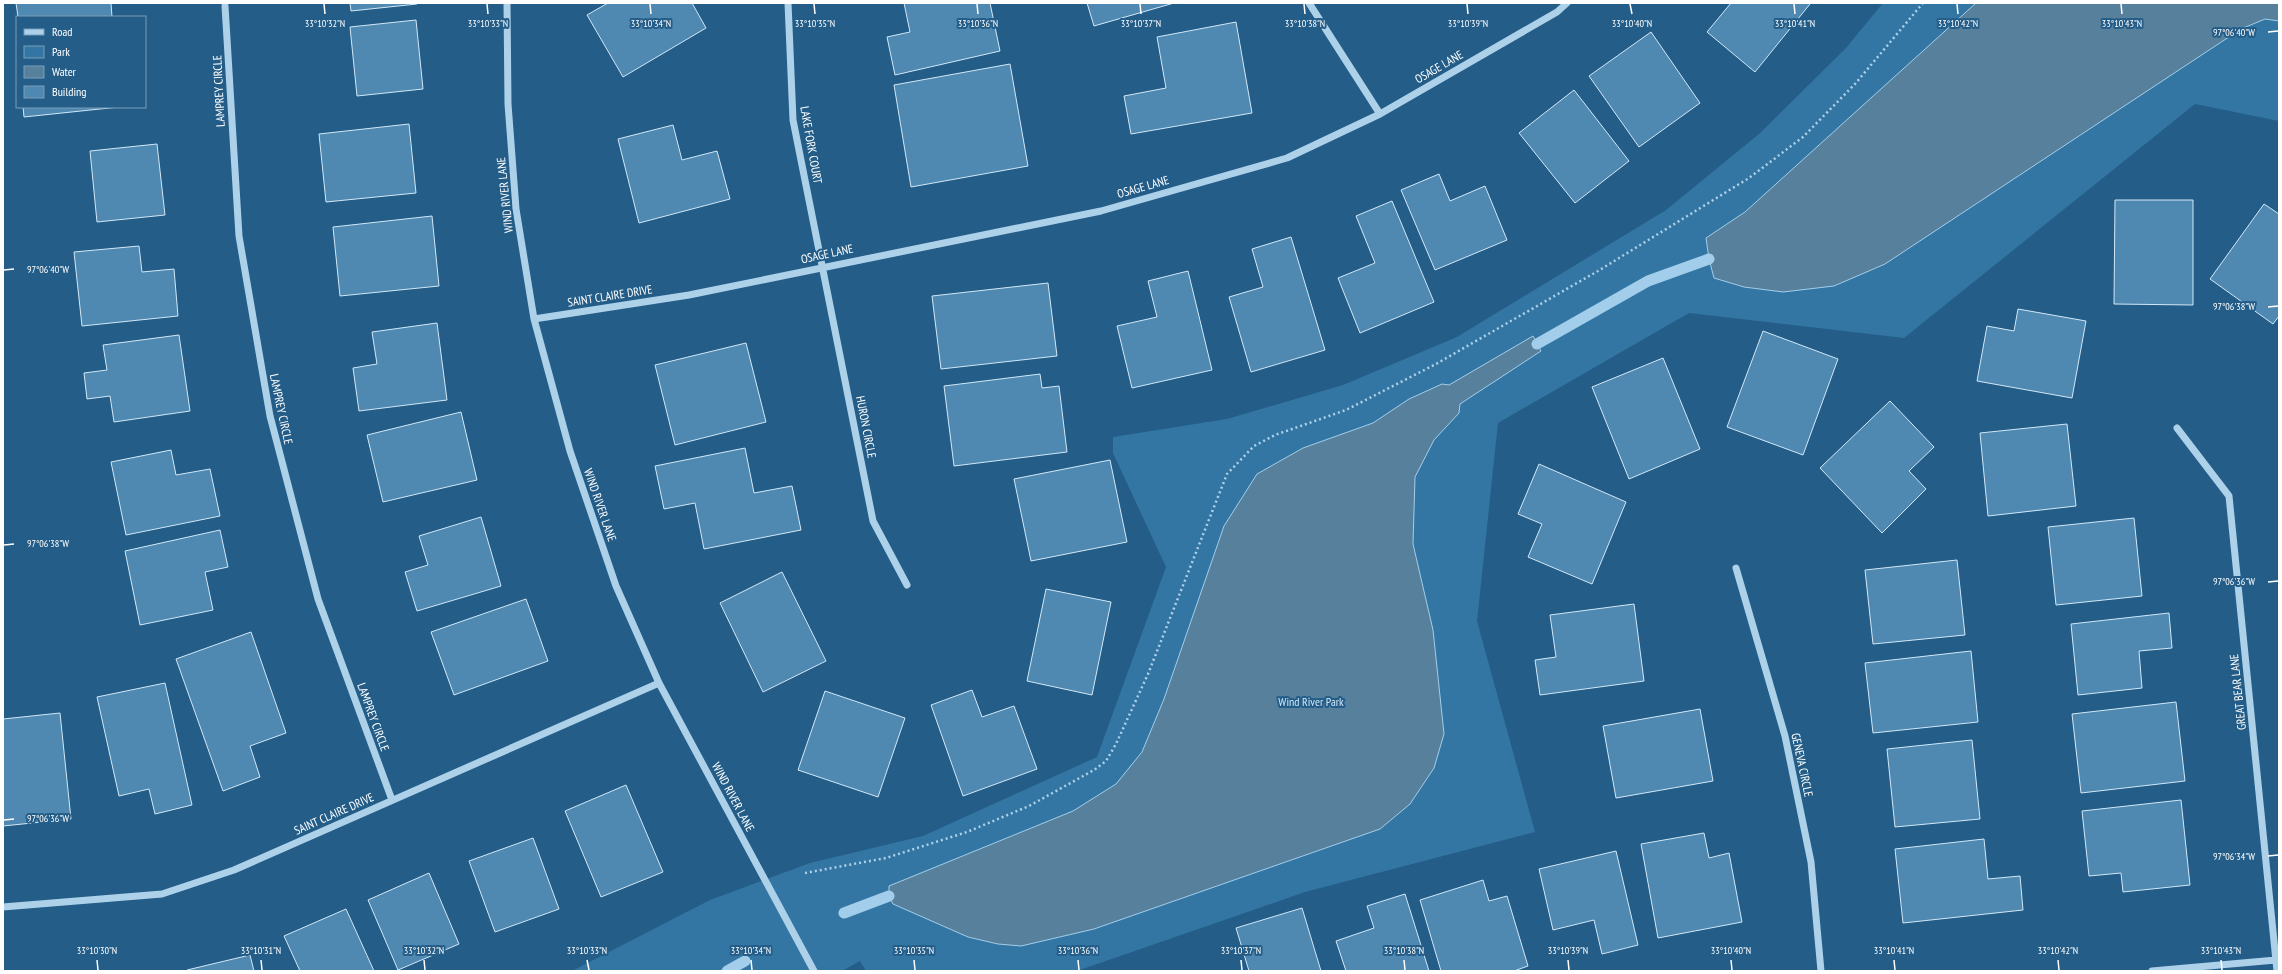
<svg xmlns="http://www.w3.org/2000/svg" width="2282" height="974" viewBox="0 0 2282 974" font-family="'PT Sans Narrow',sans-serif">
  <rect width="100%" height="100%" fill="#235d88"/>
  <path fill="#3476a3" d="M1883,3H2279V121L2195,104L1904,338L1689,313L1498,423L1477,621L1535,832L1305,892L1077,971H866L860,961L842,971H572L710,900L810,863L923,836L1097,757L1166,567L1113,453V437L1227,419L1343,385L1457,337L1666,210L1759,134L1846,48Z"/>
  <path fill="#57809d" stroke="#a2ceeb" d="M1976,3H2279V21L2265,19L2241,29L1885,264L1834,286L1783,292L1744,287L1714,278L1709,259L1706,238L1745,212Z
    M1533,336L1541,351L1460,404L1459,413L1434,440L1415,477L1413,544L1433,630L1444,734L1434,768L1410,804L1380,829L1094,929L1021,946L998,944L968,937L893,904L889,896V886L1073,811L1116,784L1142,752L1164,699L1224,526L1257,474L1303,448L1373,423L1409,399L1442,384L1449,385Z"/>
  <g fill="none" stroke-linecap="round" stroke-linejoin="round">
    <path stroke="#a2ceeb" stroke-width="11" d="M1537,344L1648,281L1709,259
      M844,913L889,896
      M727,971L745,961"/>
  </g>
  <path fill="#4f89b2" stroke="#d2e8f7" d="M16,3H111L112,17H18Z
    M350,3H417V4L351,11Z
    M608,3H692L706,28L623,77L587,15Z
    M904,3H990L1000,51L895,75L887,37L910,32Z
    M1087,3H1174L1094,26Z
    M1731,3H1809L1810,4L1755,72L1707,32Z
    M416,20L423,89L357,96L350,27Z
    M1236,22L1252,113L1131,134L1124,96L1166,88L1157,37Z
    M1651,32L1700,103L1639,147L1589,76Z
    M1010,64L1028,166L911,187L894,85Z
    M1574,90L1629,161L1575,203L1519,133Z
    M23,107H119L24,117Z
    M409,124L416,193L326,202L319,134Z
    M673,125L682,160L717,151L730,199L639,223L618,139Z
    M157,144L165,215L97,222L90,151Z
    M1439,174L1450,201L1485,186L1507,240L1435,270L1401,190Z
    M2115,200H2193V305L2114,304Z
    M1392,201L1434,302L1360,333L1338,278L1375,263L1356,216Z
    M2264,204L2279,214V316L2273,324L2210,279Z
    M432,216L439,286L340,296L333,227Z
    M1291,237L1325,350L1251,372L1229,297L1263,287L1252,249Z
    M139,246L142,272L174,269L178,316L82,326L74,252Z
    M1188,271L1212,370L1132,388L1117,326L1157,317L1148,281Z
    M1048,283L1057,356L941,369L932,296Z
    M2018,309L2086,321L2072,398L1977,381L1987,326L2014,331Z
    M437,323L447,400L359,411L353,368L377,364L372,332Z
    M1763,331L1838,359L1803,455L1727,427Z
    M179,335L190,411L114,422L110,396L87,399L84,373L107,370L103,345Z
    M746,343L766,422L675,445L655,365Z
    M1663,358L1700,449L1629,479L1592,387Z
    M1040,374L1042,388L1059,386L1067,452L954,466L944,386Z
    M1890,401L1934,447L1909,471L1926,489L1882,533L1820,468Z
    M461,412L477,480L383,502L367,435Z
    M2067,424L2076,506L1988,516L1980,433Z
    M745,448L754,493L792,486L801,530L704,549L695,503L664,509L655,466Z
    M171,450L176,475L210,469L220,516L126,535L111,462Z
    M1110,460L1127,542L1031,561L1014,479Z
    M1539,464L1626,502L1592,584L1528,557L1542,524L1518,514Z
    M481,517L501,586L417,611L405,572L428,565L419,536Z
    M2134,518L2142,596L2056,605L2048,527Z
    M220,530L228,567L205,572L213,610L140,625L125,551Z
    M1957,560L1965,635L1873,644L1865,570Z
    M782,572L826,661L763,692L720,603Z
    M1046,589L1111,602L1092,695L1027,681Z
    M526,599L548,661L454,695L431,632Z
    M1634,604L1644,681L1540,695L1535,660L1556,657L1550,615Z
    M2169,613L2172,648L2139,651L2142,688L2078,695L2071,624Z
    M251,632L286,733L250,746L260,777L223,791L176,659Z
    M1971,651L1978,722L1873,733L1865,663Z
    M165,683L192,805L155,814L149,789L119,796L97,697Z
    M972,690L982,717L1014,706L1037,769L963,796L931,705Z
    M825,691L905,718L878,797L798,770Z
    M2176,702L2185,781L2081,793L2072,714Z
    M1700,709L1713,781L1616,798L1603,726Z
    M60,713L71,819L3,826V719Z
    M1972,740L1980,819L1895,827L1887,749Z
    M626,785L663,872L601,897L565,811Z
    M2181,800L2190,885L2123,892L2121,873L2089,876L2082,811Z
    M1704,833L1709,858L1729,853L1742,922L1658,938L1641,844Z
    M533,838L559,909L495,932L469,861Z
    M1984,839L1988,879L2020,876L2023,910L1903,923L1895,849Z
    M1616,851L1638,945L1602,954L1594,920L1553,930L1539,869Z
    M429,873L459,944L398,970L368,900Z
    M1483,880L1489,901L1507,896L1528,966L1514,971H1441L1420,900Z
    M1405,894L1429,971H1346L1336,941L1374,928L1367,906Z
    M1302,908L1321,971H1249L1236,928Z
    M346,909L374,971H300L284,936Z
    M250,955L254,971H187V970Z"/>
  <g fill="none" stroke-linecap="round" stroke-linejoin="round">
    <path stroke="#aed1ea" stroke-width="2.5" stroke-dasharray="2 3" stroke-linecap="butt" d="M805,873L886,858L967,832L1029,806L1094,770L1106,761L1116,744L1148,674L1227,474L1254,446L1275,435L1346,410L1436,364L1598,271L1749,178L1803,137L1855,84L1923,3"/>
    <path stroke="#aed1ea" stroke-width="7" d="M507,3L508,104L516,209L534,319L570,451L616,586L659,683L814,971
      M788,3L793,120L873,521L907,585
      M1309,3L1380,114
      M225,6L239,236L270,416L318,599L392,800
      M534,319L689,295L1101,211L1287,158L1380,114L1557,12L1567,3
      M2177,428L2229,496L2277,971
      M1736,568L1785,736L1811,862L1821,971
      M3,907L162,894L234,870L659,683
      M2152,971L2276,960"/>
  </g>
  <path fill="none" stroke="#fff" stroke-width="1.5" d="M324,4L325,14M487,4L488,14M650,4L651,14M814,4L815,14M977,4L978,14M1140,4L1141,14M1304,4L1305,14M1467,4L1468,14M1630,4L1632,14M1794,4L1795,14M1957,4L1958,14M2121,4L2122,14M2268,32L2278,31M4,270L14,269M2268,307L2278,306M4,545L14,544M2268,582L2278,581M4,820L14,819M2268,856L2278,855M97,960L98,970M261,960L262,970M424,960L425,970M587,960L589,970M751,960L752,970M914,960L915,970M1078,960L1079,970M1241,960L1242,970M1404,960L1405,970M1568,960L1569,970M1731,960L1732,970M1894,960L1895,970M2058,960L2059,970M2221,960L2222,970"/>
  <g text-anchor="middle" stroke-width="4" stroke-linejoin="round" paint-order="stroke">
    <g font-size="12" fill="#fff" stroke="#235d88">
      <text transform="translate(1439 67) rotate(-30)" y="4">OSAGE LANE</text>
      <text transform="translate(219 91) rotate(-93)" y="4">LAMPREY CIRCLE</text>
      <text transform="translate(811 145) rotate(80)" y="4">LAKE FORK COURT</text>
      <text transform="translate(1143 187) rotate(-16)" y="4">OSAGE LANE</text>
      <text transform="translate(505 195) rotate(-96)" y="4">WIND RIVER LANE</text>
      <text transform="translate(827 254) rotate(-12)" y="4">OSAGE LANE</text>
      <text transform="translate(610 296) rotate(-9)" y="4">SAINT CLAIRE DRIVE</text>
      <text transform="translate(281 409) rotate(78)" y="4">LAMPREY CIRCLE</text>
      <text transform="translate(866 427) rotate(79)" y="4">HURON CIRCLE</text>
      <text transform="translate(600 505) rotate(71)" y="4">WIND RIVER LANE</text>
      <text transform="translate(2238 692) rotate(-96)" y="4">GREAT BEAR LANE</text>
      <text transform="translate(373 717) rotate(70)" y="4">LAMPREY CIRCLE</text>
      <text transform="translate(1802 765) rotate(78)" y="4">GENEVA CIRCLE</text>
      <text transform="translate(733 797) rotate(62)" y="4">WIND RIVER LANE</text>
      <text transform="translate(334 814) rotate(-24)" y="4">SAINT CLAIRE DRIVE</text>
    </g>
    <g font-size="12" fill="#d2e8f7" stroke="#235d88">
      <text x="1311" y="706">Wind River Park</text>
    </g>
  </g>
  <g font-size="10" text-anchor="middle" fill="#fff" stroke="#235d88" stroke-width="4" stroke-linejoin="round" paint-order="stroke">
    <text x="325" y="27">33°10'32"N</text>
    <text x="488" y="27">33°10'33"N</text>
    <text x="651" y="27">33°10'34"N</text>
    <text x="815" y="27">33°10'35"N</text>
    <text x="978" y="27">33°10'36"N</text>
    <text x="1141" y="27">33°10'37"N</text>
    <text x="1305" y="27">33°10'38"N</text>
    <text x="1468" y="27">33°10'39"N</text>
    <text x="1632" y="27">33°10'40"N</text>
    <text x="1795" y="27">33°10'41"N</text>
    <text x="1958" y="27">33°10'42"N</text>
    <text x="2122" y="27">33°10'43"N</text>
    <text x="2234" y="36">97°06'40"W</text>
    <text x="48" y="273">97°06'40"W</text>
    <text x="2234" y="310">97°06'38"W</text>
    <text x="48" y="547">97°06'38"W</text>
    <text x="2234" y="585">97°06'36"W</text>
    <text x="48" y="822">97°06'36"W</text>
    <text x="2234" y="860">97°06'34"W</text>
    <text x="97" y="954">33°10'30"N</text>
    <text x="261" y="954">33°10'31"N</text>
    <text x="424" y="954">33°10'32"N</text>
    <text x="587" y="954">33°10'33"N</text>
    <text x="751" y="954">33°10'34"N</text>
    <text x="914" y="954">33°10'35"N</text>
    <text x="1078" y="954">33°10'36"N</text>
    <text x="1241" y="954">33°10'37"N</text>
    <text x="1404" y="954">33°10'38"N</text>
    <text x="1568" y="954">33°10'39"N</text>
    <text x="1731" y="954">33°10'40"N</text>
    <text x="1894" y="954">33°10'41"N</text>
    <text x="2058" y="954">33°10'42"N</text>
    <text x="2221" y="954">33°10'43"N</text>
  </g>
  <rect width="2282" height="974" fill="none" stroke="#ffffff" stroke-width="8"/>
  <rect x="16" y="16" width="130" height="92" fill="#235d88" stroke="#7b9eb8"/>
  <rect x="24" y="29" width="20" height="6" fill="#aed1ea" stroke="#7b9eb8"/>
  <text x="52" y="36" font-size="12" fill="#ffffff">Road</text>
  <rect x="24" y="46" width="20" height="12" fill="#3476a3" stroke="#7b9eb8"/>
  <text x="52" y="56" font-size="12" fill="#ffffff">Park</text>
  <rect x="24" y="66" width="20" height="12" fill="#57809d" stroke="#7b9eb8"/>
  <text x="52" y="76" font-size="12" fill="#ffffff">Water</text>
  <rect x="24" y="86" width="20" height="12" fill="#4f89b2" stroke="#7b9eb8"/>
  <text x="52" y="96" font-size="12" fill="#ffffff">Building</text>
</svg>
